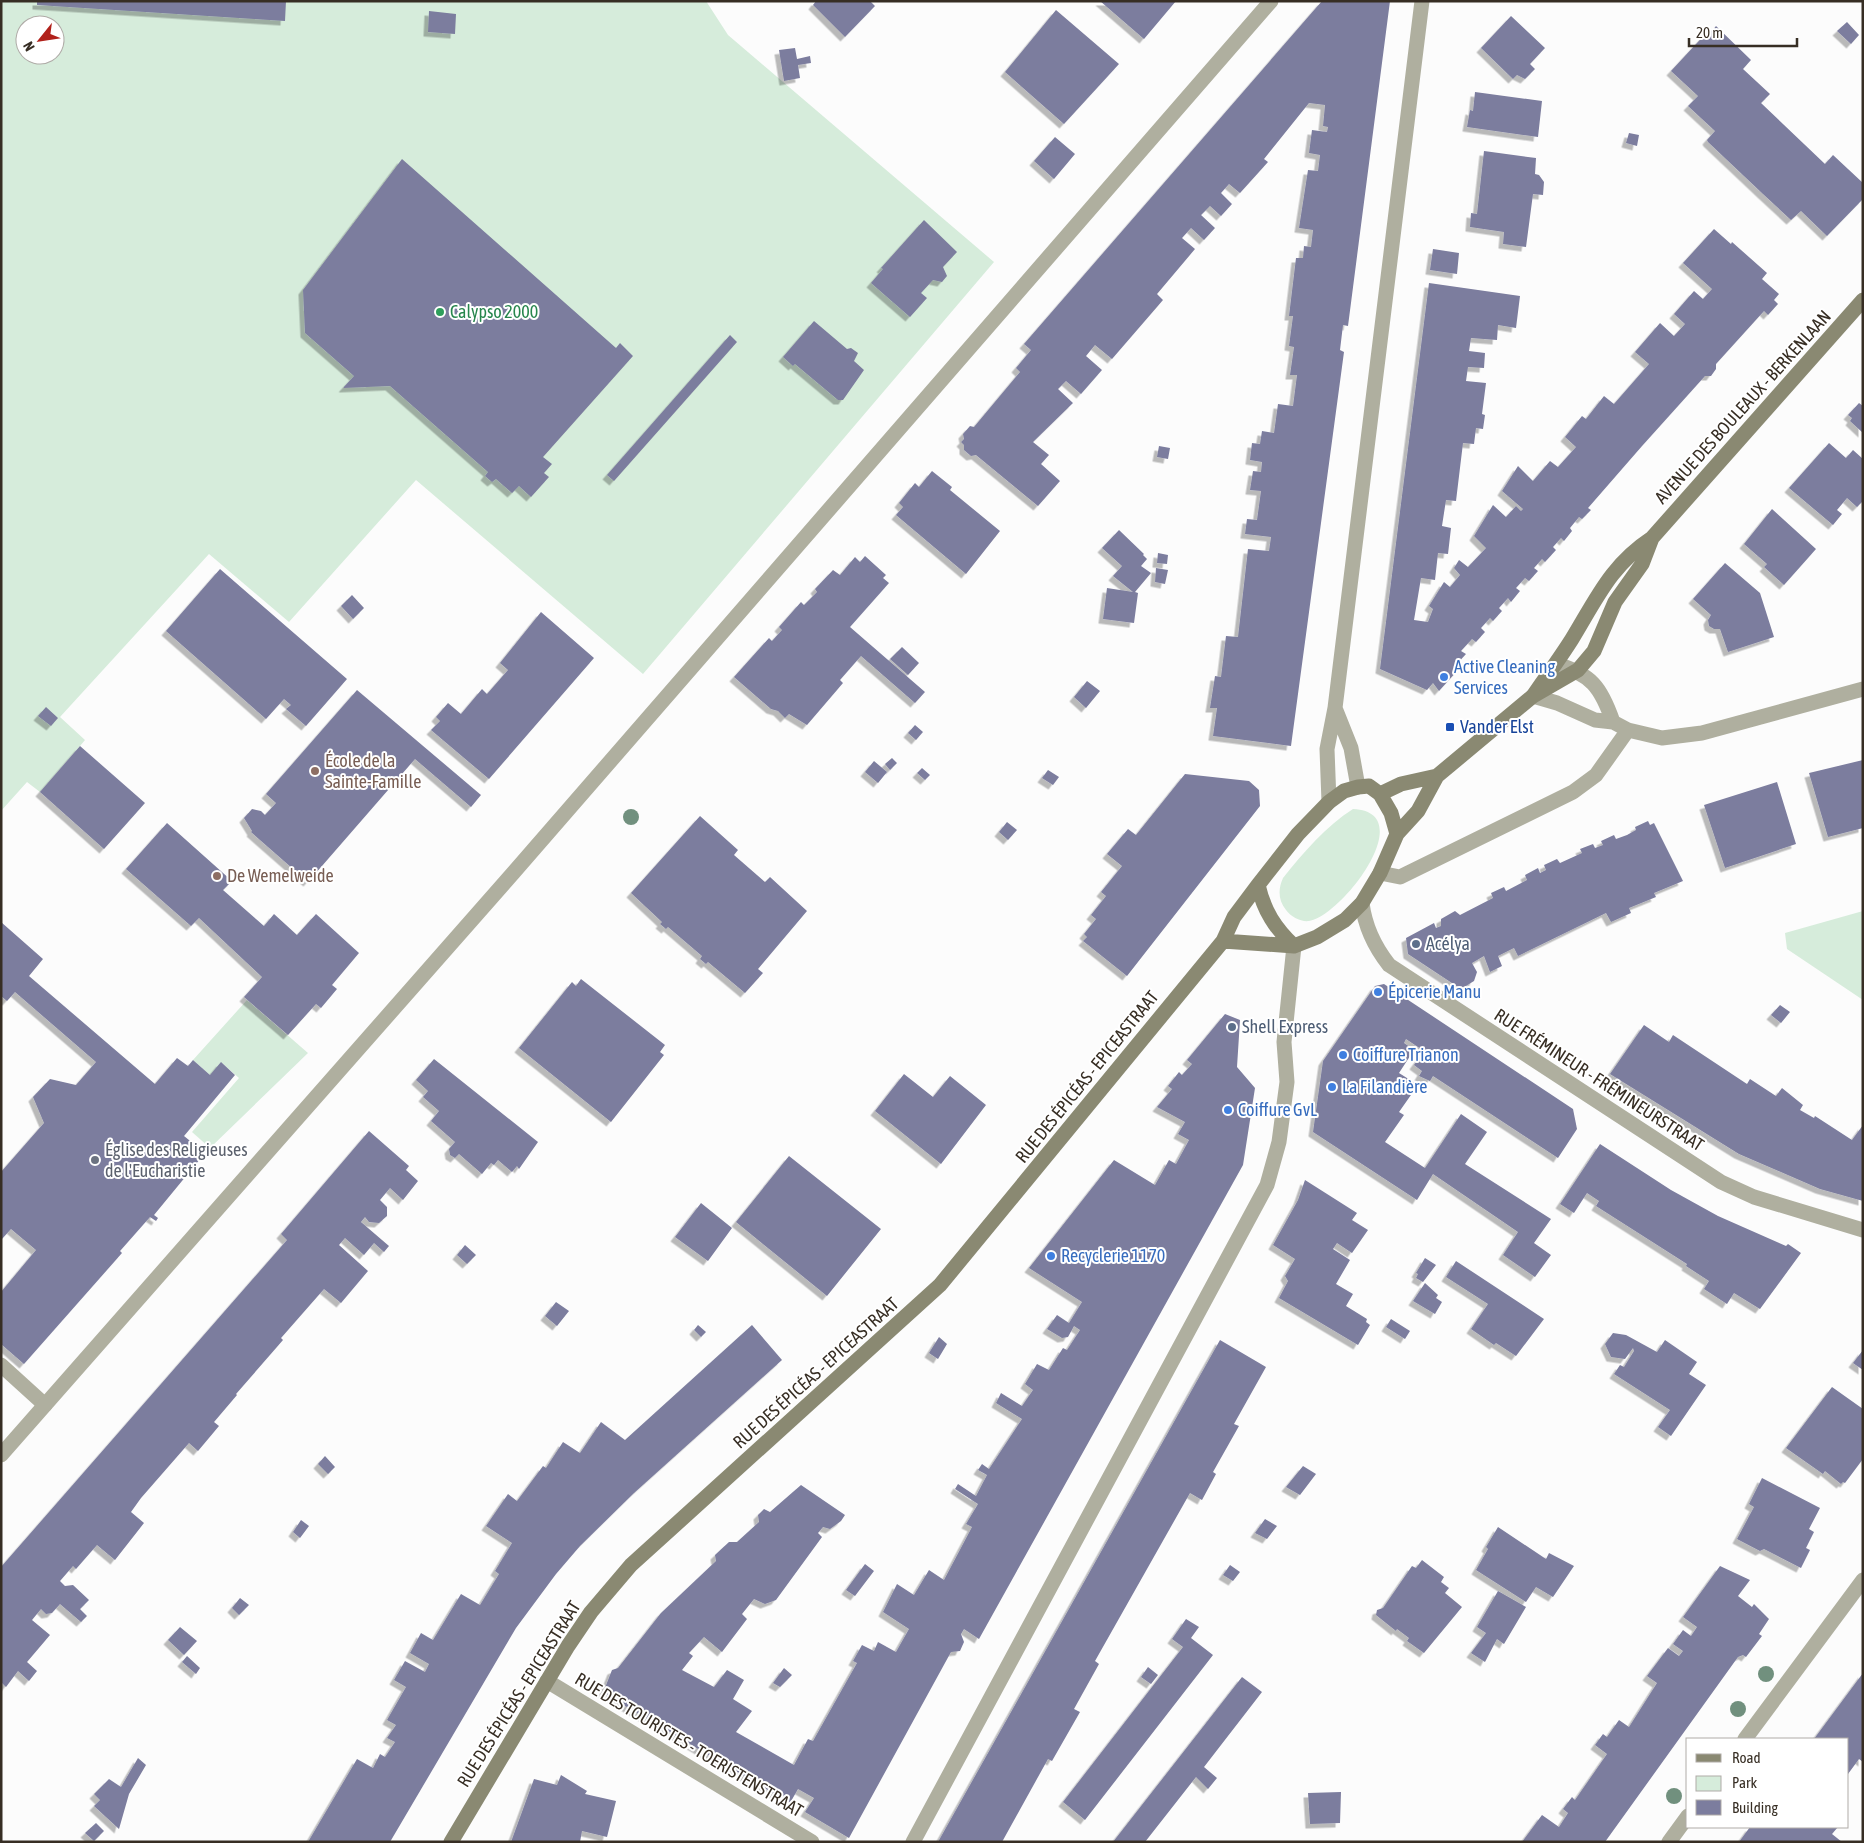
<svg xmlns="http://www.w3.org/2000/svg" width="1864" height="1843" viewBox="0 0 1864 1843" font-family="'Asap Condensed',sans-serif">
  <defs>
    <filter id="shadow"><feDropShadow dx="-4.5" dy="4.5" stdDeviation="0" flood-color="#0004"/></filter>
  </defs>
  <rect width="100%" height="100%" fill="#fcfcfc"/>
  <path fill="#d6ecdb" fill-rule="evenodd" d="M1,1H706L728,35L994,262L643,674L416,480L289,622L209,554L60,717L85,740L80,746L40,792L27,782L1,811ZM25,25H55V55H25Z
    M1353,809C1421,812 1342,916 1309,921C1301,922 1291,917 1286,910C1278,900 1278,889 1283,878C1303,853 1326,826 1353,809Z
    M1863,911V1000L1787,949L1785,933Z
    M247,1000L308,1053L210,1148L192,1132L239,1078L222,1063L210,1075L193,1060Z"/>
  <path fill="#7c7d9e" filter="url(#shadow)" d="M37,1H286L285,21L37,5Z
    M816,1H870L875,6L845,37L813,5Z
    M1100,1H1176L1144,39Z
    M1322,1H1390L1348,326L1343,325L1340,350L1344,352L1291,746L1213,736L1217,708H1210L1215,676L1221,677L1226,636L1238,637L1248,549L1269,551L1271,537L1245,534L1247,519L1257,520L1261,491L1250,490L1253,471L1261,472L1262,462L1250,460L1252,443L1260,444L1262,431L1274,433L1278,404L1293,406L1297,375H1290L1294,347L1289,346L1293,316H1289L1296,258H1303L1304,246L1311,247L1313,230L1299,228L1308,170L1318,171L1320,155L1309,153L1312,130L1327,132L1328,127L1323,126L1325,105L1309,103L1264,159L1268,162L1240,193L1229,184L1221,193L1232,204L1221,216L1210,206L1201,215L1215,228L1204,240L1191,228L1182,238L1195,249L1157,294L1163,300L1112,359L1095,345L1086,356L1102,370L1081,394L1066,381L1058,389L1073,403L1033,442L1049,455L1041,464L1060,481L1038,506L976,455L971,456L964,450V445L961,442L964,439L963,434L970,426L974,427L1020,372L1016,368L1031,350L1024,344Z
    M1056,10L1119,64L1064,124L1005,72Z
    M429,11L456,14L455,34L428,32Z
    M1511,16L1545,48L1530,64L1535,69L1525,79L1517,75L1513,79L1481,48Z
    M1847,22L1859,35L1851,44L1837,31Z
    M1716,26L1751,60L1743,69L1770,94L1761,103L1825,164L1833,155L1863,183V199L1827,236L1801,211L1791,220L1763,194L1708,142L1707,140L1715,131L1688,106L1698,96L1671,71L1710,29L1712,31Z
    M795,48L797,59L810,56L811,63L798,65L800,78L784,81L779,50Z
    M1475,92L1542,101L1538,137L1467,127L1470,110L1473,111Z
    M1629,133L1639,135L1637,146L1626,143Z
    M1055,137L1075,154L1054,179L1034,161Z
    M1484,151L1536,158L1535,174L1539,175L1544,182L1543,195L1533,194L1526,247L1503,244L1504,232L1470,227L1471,213L1477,214Z
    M402,159L616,348L620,343L633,356L543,457L552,464L544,473L549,477L531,497L519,486L512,493L496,479L492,482L485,476L488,472L390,386L343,388L354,376L305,333L303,290Z
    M924,220L957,252L943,267L947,276L942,282L933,280L921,293L927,298L910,317L871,283L883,269L881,268Z
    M1714,229L1731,244L1732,242L1767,273L1762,279L1779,294L1774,300L1778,304L1768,315L1764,311L1716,364V369L1711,376H1705L1642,446L1588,508L1591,510L1582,519L1579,517L1570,528L1572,531L1564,541L1561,538L1553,547L1556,550L1545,562L1542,559L1534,568L1538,571L1529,581L1525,578L1516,588L1520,591L1511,602L1508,598L1499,608L1502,611L1493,621L1490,618L1481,628L1485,632L1476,642L1472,639L1461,651L1466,654L1455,666L1458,670L1439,691L1433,683L1427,690L1380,669L1429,283L1520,296L1516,328L1498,325L1497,340L1471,338L1469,351L1485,353L1484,368L1468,367L1466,381L1486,383L1482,414L1485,415L1483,429L1476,428L1474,444L1463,443L1456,501L1446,500L1442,526L1451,528L1448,554L1438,553L1435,580L1421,578L1414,620L1428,622L1433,609L1429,606L1444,582L1450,587L1460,575L1454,568L1459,560L1468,567L1486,548L1474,536L1493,505L1506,517L1516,506L1521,511L1523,509L1502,491L1518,466L1533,481L1550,461L1558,467L1576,447L1565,437L1582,416L1586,419L1604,396L1614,404L1649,364L1635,352L1660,323L1674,336L1685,324L1674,314L1694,291L1703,299L1712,289L1683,263Z
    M1433,249L1459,253L1457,274L1430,270Z
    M814,321L847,349L851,348L858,353L854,361L864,370L843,400H838L795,364L793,366L783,357Z
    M730,335L737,342L614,481L607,475Z
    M1859,403L1863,406V433L1850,421L1852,418L1848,415Z
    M1829,443L1846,458L1853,450L1863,459V501L1857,507L1847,498L1837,510L1842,514L1833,525L1789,488Z
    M1159,446L1170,448L1168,459L1157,457Z
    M932,471L952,487L950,490L1000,531L966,574L896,515L903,507L899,503L915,483L919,487Z
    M1772,509L1816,549L1784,585L1764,567L1767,564L1744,544Z
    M1119,530L1144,554L1143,555L1147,559L1141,566L1151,573L1135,592L1138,593L1134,623L1103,619L1107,588L1133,592L1113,576L1122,566L1102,548Z
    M1158,553L1168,555L1167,564L1157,563Z
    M865,556L886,575L883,578L889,583L850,627L925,692L915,703L861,656L840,680L843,683L807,725L789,714L785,718L778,711L771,709L734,677L769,638L772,641L782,630L779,627L801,602L804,605L817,592L815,589L833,570L840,575L855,557L860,562Z
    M1725,563L1760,593L1774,637L1728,652L1720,629H1714L1709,626L1708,620L1711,615L1693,599Z
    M1156,568L1168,570L1165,584L1155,582Z
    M220,569L347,679L306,726L286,709L291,705L284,699L266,719L166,631Z
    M352,595L364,608L353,619L341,606Z
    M541,612L594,658L489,779L431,730L440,721L436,717L448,703L461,714L482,689L487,694L508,670L500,663Z
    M902,647L919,663L908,675L890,659Z
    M1087,681L1100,691L1086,708L1074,697Z
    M357,690L481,795L471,807L415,759L308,882L251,832L252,831L244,818L252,809L261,811L265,815L276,803L266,794Z
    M46,707L58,718L51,726L38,716Z
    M915,725L923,732L916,740L908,733Z
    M80,746L145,803L104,849L40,792Z
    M892,758L897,763L890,770L885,764Z
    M1863,760V828L1828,837L1809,773Z
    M874,761L887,772L878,783L865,772Z
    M922,768L930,775L925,780L917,773Z
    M1048,770L1059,777L1053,785L1042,778Z
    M1185,774L1249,781L1259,790L1260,806L1127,976L1083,941L1087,937L1084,934L1096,919L1091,915L1106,896L1101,892L1122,866L1107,854L1128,829L1136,835Z
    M1777,782L1796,844L1725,868L1704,805Z
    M700,816L738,850L734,855L765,882L770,877L807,911L758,969L763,973L745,993L708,962L706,964L700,959L702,956L668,927L666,929L660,924L662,922L631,893Z
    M1648,821L1650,825L1654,823L1683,881L1654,893L1656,897L1629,908L1631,913L1611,922L1606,913L1518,956L1514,948L1498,956L1502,966L1490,972L1484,956L1472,963L1477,972L1474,981L1461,989L1408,954L1406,938L1434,923L1436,928L1441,926V919L1455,911L1460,915L1493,898L1491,893L1504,887L1506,891L1527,880L1525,875L1538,868L1540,873L1546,870L1544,865L1557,859L1560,863L1582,853L1580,849L1593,844L1595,848L1603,845L1601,841L1614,835L1616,839L1627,835L1636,830L1635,827Z
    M1007,822L1017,830L1008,840L999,832Z
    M167,823L232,881L223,890L264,926L274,914L297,935L316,914L359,953L332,985L337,989L321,1008L316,1004L288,1035L244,997L262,977L199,918L191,926L126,869Z
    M1,922L43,959L29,976L155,1084L177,1058L188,1066L193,1060L210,1075L221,1062L235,1075L184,1136L205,1153L154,1215L158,1218L156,1221L150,1217L120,1251L122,1253L24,1364L1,1344V1292L36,1250L11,1229L1,1240V1172L44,1123L33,1097L50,1079L76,1085L96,1062L15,992L7,1001L1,996Z
    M581,979L665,1045L660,1052L664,1055L611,1122L519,1048L572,982L576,986Z
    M1384,984L1573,1109L1577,1129L1558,1158L1433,1076L1430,1081L1419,1076L1422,1071L1414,1065L1424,1051L1406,1039L1404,1043L1414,1050L1399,1073L1418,1085L1399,1112L1404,1115L1385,1142L1425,1168L1461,1114L1487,1132L1465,1164L1551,1219L1534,1243L1551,1255L1535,1277L1503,1255L1518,1232L1433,1174L1417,1200L1313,1132L1323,1061L1375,986Z
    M1780,1005L1790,1012L1781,1023L1771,1015Z
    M1225,1014L1240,1020L1237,1067L1255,1088L1243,1165L979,1639L964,1629L961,1634L964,1642L960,1651L951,1652L849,1838L805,1812L814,1798L798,1789L790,1803L603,1693L612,1670L618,1668L661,1613L716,1561L715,1555L729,1542H737L759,1522L758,1515L764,1509L770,1512L801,1485L845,1515L841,1521L830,1529L823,1527L818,1533L822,1537L776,1600L765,1604L754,1599L742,1614L747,1619L722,1652L704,1637L689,1653L693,1656L682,1670L714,1687L727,1670L744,1680L733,1699L752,1711L736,1732L794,1765L808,1739L813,1741L857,1663L853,1661L862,1645L874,1651L878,1642L896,1652L909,1629L883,1612L897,1584L914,1595L929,1570L944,1580L972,1527L966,1524L978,1504L955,1489L958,1484L976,1496L987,1475L978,1470L982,1464L989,1469L1022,1419L996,1403L1001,1393L1022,1406L1033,1390L1025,1384L1037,1364L1049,1370L1063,1348L1067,1350L1080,1330L1074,1326L1068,1337L1062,1338L1047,1329L1057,1315L1069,1323L1082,1302L1029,1268L1114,1160L1155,1185L1169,1160L1176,1164L1189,1140L1178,1134L1185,1122L1157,1107L1172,1089L1168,1086L1179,1072L1182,1075L1192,1064L1187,1060Z
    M1644,1025L1669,1042L1673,1035L1747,1084L1750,1079L1776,1096L1782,1088L1803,1105L1800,1110L1814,1118L1815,1116L1852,1140L1863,1125V1201L1820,1189L1739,1154L1610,1074Z
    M434,1059L538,1142L519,1169L517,1166L512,1172L498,1160L494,1165L491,1163L482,1174L459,1154L455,1158L450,1155L449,1149L455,1142L431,1121L439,1111L423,1097L428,1091L416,1080Z
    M904,1074L933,1097L950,1076L986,1105L941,1164L875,1111Z
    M369,1131L409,1166L406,1170L418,1181L403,1200L390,1188L380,1200L387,1207V1216L379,1223L369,1222L365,1217L361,1222L389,1246L384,1252L374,1243L364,1255L345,1238L339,1245L368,1271L341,1303L324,1289L281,1338L283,1340L236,1394L237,1395L214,1422L219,1426L198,1451L189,1443L141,1498L131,1512L144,1523L115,1560L97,1545L76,1569L73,1566L60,1581L65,1586L73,1585L89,1600L80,1609L87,1616L81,1622L60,1604L52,1613L46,1614L41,1609L32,1620L50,1635L27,1662L37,1671L29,1681L18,1671L6,1687L1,1682V1567L287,1240L281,1234Z
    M1600,1144L1671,1190L1718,1216L1786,1246L1788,1244L1801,1253L1760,1309L1734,1293L1727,1304L1704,1289L1709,1281L1686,1266L1687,1264L1596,1206L1599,1201L1587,1193L1574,1213L1560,1204Z
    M789,1156L881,1229L827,1296L736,1222Z
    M1305,1180L1357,1213L1352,1220L1368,1230L1352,1253L1337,1243L1333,1249L1350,1260L1336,1284L1353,1294L1346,1306L1367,1319L1366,1322L1370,1325L1358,1345L1279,1298L1288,1281L1285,1276L1295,1259L1273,1245L1298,1200Z
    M701,1203L732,1228L708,1261L675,1237Z
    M465,1245L476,1255L467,1264L457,1255Z
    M1425,1258L1436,1265L1423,1282L1416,1278L1418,1274L1416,1273Z
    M1456,1261L1544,1319L1516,1356L1496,1343L1494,1345L1471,1329L1488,1304L1446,1277Z
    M1425,1283L1438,1295L1436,1298L1442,1302L1435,1314L1413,1301Z
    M556,1302L569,1311L557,1326L545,1316Z
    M1391,1319L1410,1331L1405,1339L1386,1327Z
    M698,1325L706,1332L701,1337L694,1330Z
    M752,1325L782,1360L634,1493L580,1546L556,1574L516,1628L390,1842H308L357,1759L373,1768L380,1754L385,1757L395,1742L387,1738L396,1725L387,1720L406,1687L394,1680L405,1661L425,1672L429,1664L410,1653L421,1633L433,1640L461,1594L480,1605L499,1574L495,1571L512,1543L486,1526L508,1494L517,1501L543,1466L546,1468L563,1442L580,1453L601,1422L625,1440Z
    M1613,1333L1626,1335L1657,1352L1665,1340L1697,1362L1689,1374L1706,1385L1671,1436L1658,1427L1670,1410L1614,1374L1620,1365L1624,1367L1634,1351L1633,1348L1625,1359L1611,1357L1605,1344Z
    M939,1337L947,1344L938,1359L929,1353Z
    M1220,1340L1266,1367L1234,1424L1239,1426L1213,1472L1216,1474L1202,1500L1190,1493L1095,1661L1099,1664L1074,1709L1080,1712L1052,1761L1048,1759L1002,1842H938Z
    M1863,1350V1370L1853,1363Z
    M1832,1387L1863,1409V1459L1845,1483L1843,1482L1841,1484L1825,1471L1823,1474L1786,1448Z
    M325,1456L335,1467L328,1474L318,1464Z
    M1303,1466L1316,1474L1300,1495L1286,1487Z
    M1762,1478L1820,1508L1809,1529L1814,1532L1806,1548L1810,1550L1801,1568L1764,1549L1760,1551L1737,1539L1754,1507L1749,1504Z
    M1265,1519L1277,1526L1267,1539L1255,1533Z
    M301,1520L309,1526L300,1538L293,1532Z
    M1498,1527L1546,1559L1549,1553L1574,1566L1553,1597L1536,1587L1526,1602L1476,1570L1488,1549L1486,1547Z
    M1422,1560L1444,1577L1441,1582L1449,1588L1445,1593L1462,1607L1424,1653L1407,1641L1409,1638L1397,1629L1396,1631L1376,1615L1377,1610L1383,1608L1412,1566L1416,1568Z
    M865,1564L874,1571L855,1596L846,1590Z
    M1230,1565L1240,1572L1233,1581L1223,1575Z
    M1720,1566L1750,1580L1738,1596L1752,1607L1754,1604L1769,1619L1759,1634L1762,1636L1746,1657L1743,1655L1738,1657L1605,1842H1522L1542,1815L1559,1827L1568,1813L1563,1809L1572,1797L1575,1800L1607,1754L1595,1745L1603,1734L1607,1737L1619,1720L1629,1727L1657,1683L1647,1676L1668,1648L1679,1656L1683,1651L1673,1644L1683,1630L1691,1636L1697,1627L1683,1617Z
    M1498,1591L1526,1607L1504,1644L1497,1639L1485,1662L1471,1653L1486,1633L1477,1627Z
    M240,1598L249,1605L239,1615L232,1608Z
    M1186,1619L1199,1627L1191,1638L1213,1655L1085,1820L1063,1802L1183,1647L1172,1639Z
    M180,1627L197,1641L184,1655L168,1640Z
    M187,1656L200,1668L196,1674L182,1662Z
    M1148,1667L1158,1675L1151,1684L1141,1677Z
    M784,1668L792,1675L780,1687L773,1683Z
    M1863,1673V1762L1859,1759L1848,1774V1739H1814Z
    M1242,1677L1262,1692L1204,1767L1217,1778L1208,1789L1196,1777L1145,1842H1113Z
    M138,1758L146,1765L129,1794L119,1829L94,1806L100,1800L94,1794L109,1779L121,1787Z
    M561,1775L587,1791L585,1794L616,1801L607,1837L582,1831L580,1842H511L534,1779L557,1785Z
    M1341,1792L1340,1823L1310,1824L1308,1793Z
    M96,1823L104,1831L94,1841L85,1833Z
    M1750,1827H1838L1832,1834L1842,1842H1739Z"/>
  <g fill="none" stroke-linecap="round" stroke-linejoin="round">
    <path stroke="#afaf9f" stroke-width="15" d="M1,1365L45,1405"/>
    <path stroke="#afaf9f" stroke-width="15" d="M1556,664C1591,674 1601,687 1613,722
      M1533,696L1557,703L1595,720L1613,722L1628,730L1662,738L1702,733L1863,689
      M1335,708L1351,748L1358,787
      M1329,802L1327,749L1335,708L1422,1
      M1380,873L1400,877L1573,792L1596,775L1628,730
      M1362,903C1365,927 1374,946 1389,965L1721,1182L1754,1197L1863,1230
      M1,1455L514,872L1271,1
      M547,1681L812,1842
      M1745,1739L1863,1580
      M913,1842L1267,1185L1279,1142L1287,1082L1284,1042L1294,946
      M1669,1842L1688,1816"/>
    <path stroke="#8a8972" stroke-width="15" d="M1533,696C1546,677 1560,658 1572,639C1597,598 1611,565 1652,538L1863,300
      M1380,794L1401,784L1437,776
      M1397,834L1418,811L1437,776L1533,696L1578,670L1594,651L1615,602L1642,564L1652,538
      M1258,885C1264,911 1275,928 1294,946
      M451,1842L568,1646L591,1612L631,1565L940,1285L1223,941L1234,917L1258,885L1298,834L1329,802L1344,791L1358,787L1369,786L1380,794L1391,813L1397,834L1380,873L1362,903L1345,920L1317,937L1294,946L1223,941"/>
  </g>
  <g fill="#71907e">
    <circle cx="631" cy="817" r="8"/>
    <circle cx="1766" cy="1674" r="8"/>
    <circle cx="1738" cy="1709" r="8"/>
    <circle cx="1674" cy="1796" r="8"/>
  </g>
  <circle fill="#2e9e5b" stroke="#fff" stroke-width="2" cx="440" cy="312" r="5"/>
  <g fill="#3f7fe0" stroke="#fff" stroke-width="2">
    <circle cx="1444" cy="677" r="5"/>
    <circle cx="1378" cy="992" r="5"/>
    <circle cx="1343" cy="1055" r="5"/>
    <circle cx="1332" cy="1087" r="5"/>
    <circle cx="1228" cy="1110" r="5"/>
    <circle cx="1051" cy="1256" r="5"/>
  </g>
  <rect fill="#1a4fb4" stroke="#fff" stroke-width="2" x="1445" y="722" width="10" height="10" rx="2.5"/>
  <g fill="#8d6e63" stroke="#fff" stroke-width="2">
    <circle cx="315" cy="771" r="5"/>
    <circle cx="217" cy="876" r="5"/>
  </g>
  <g fill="#5c6f8a" stroke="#fff" stroke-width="2">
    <circle cx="1416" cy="944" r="5"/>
    <circle cx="1232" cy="1027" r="5"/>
  </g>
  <circle fill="#6b7280" stroke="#fff" stroke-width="2" cx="95" cy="1160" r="5"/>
  <g text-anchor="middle" stroke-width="4" stroke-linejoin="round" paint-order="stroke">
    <g font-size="18" fill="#27864d" stroke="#fff" text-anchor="start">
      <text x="450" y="318">Calypso 2000</text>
    </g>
    <g font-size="18" fill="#372e24" stroke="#fff">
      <text transform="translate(1743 407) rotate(-48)" y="6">AVENUE DES BOULEAUX - BERKENLAAN</text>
      <text transform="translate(1087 1077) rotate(-51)" y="6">RUE DES ÉPICÉAS - EPICEASTRAAT</text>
      <text transform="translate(1599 1080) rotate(33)" y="6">RUE FRÉMINEUR - FRÉMINEURSTRAAT</text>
      <text transform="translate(816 1373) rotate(-42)" y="6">RUE DES ÉPICÉAS - EPICEASTRAAT</text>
      <text transform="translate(519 1694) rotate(-58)" y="6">RUE DES ÉPICÉAS - EPICEASTRAAT</text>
      <text transform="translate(689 1745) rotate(31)" y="6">RUE DES TOURISTES - TOERISTENSTRAAT</text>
    </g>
    <g font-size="18" fill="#366cbe" stroke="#fff" text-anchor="start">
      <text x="1454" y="673">Active Cleaning<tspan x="1454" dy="21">Services</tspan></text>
      <text x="1388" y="998">Épicerie Manu</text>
      <text x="1353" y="1061">Coiffure Trianon</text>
      <text x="1342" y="1093">La Filandière</text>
      <text x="1238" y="1116">Coiffure GvL</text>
      <text x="1061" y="1262">Recyclerie 1170</text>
    </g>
    <g font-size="18" fill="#164399" stroke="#fff" text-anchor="start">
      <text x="1460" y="733">Vander Elst</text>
    </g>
    <g font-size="18" fill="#785e54" stroke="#fff" text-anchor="start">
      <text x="325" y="767">École de la<tspan x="325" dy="21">Sainte-Famille</tspan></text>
      <text x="227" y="882">De Wemelweide</text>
    </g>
    <g font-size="18" fill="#4e5e75" stroke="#fff" text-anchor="start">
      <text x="1426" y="950">Acélya</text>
      <text x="1242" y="1033">Shell Express</text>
    </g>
    <g font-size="18" fill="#5b616d" stroke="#fff" text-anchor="start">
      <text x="105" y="1156">Église des Religieuses<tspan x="105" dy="21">de l'Eucharistie</tspan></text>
    </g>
  </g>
  <rect width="1864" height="1843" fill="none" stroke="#372e24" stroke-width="5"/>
  <rect x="1686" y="1738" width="162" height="90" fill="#ffffff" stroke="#afaba7"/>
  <rect x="1696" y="1754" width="25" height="8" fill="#8a8972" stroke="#afaba7"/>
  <text x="1732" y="1763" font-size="15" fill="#372e24">Road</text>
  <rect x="1696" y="1776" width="25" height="15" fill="#d6ecdb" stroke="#afaba7"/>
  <text x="1732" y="1788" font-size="15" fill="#372e24">Park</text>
  <rect x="1696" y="1800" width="25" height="15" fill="#7c7d9e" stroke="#afaba7"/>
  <text x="1732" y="1813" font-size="15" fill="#372e24">Building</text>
  <g transform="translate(40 40) rotate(240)"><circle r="24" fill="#ffffff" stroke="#afaba7"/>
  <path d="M0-4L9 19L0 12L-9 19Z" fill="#b1211b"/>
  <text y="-8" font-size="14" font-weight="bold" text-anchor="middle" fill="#372e24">N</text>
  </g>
  <path d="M1689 38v8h108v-8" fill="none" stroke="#372e24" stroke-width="2.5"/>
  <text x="1696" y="38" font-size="15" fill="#372e24" stroke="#ffffff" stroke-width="4" paint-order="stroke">20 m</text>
</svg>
